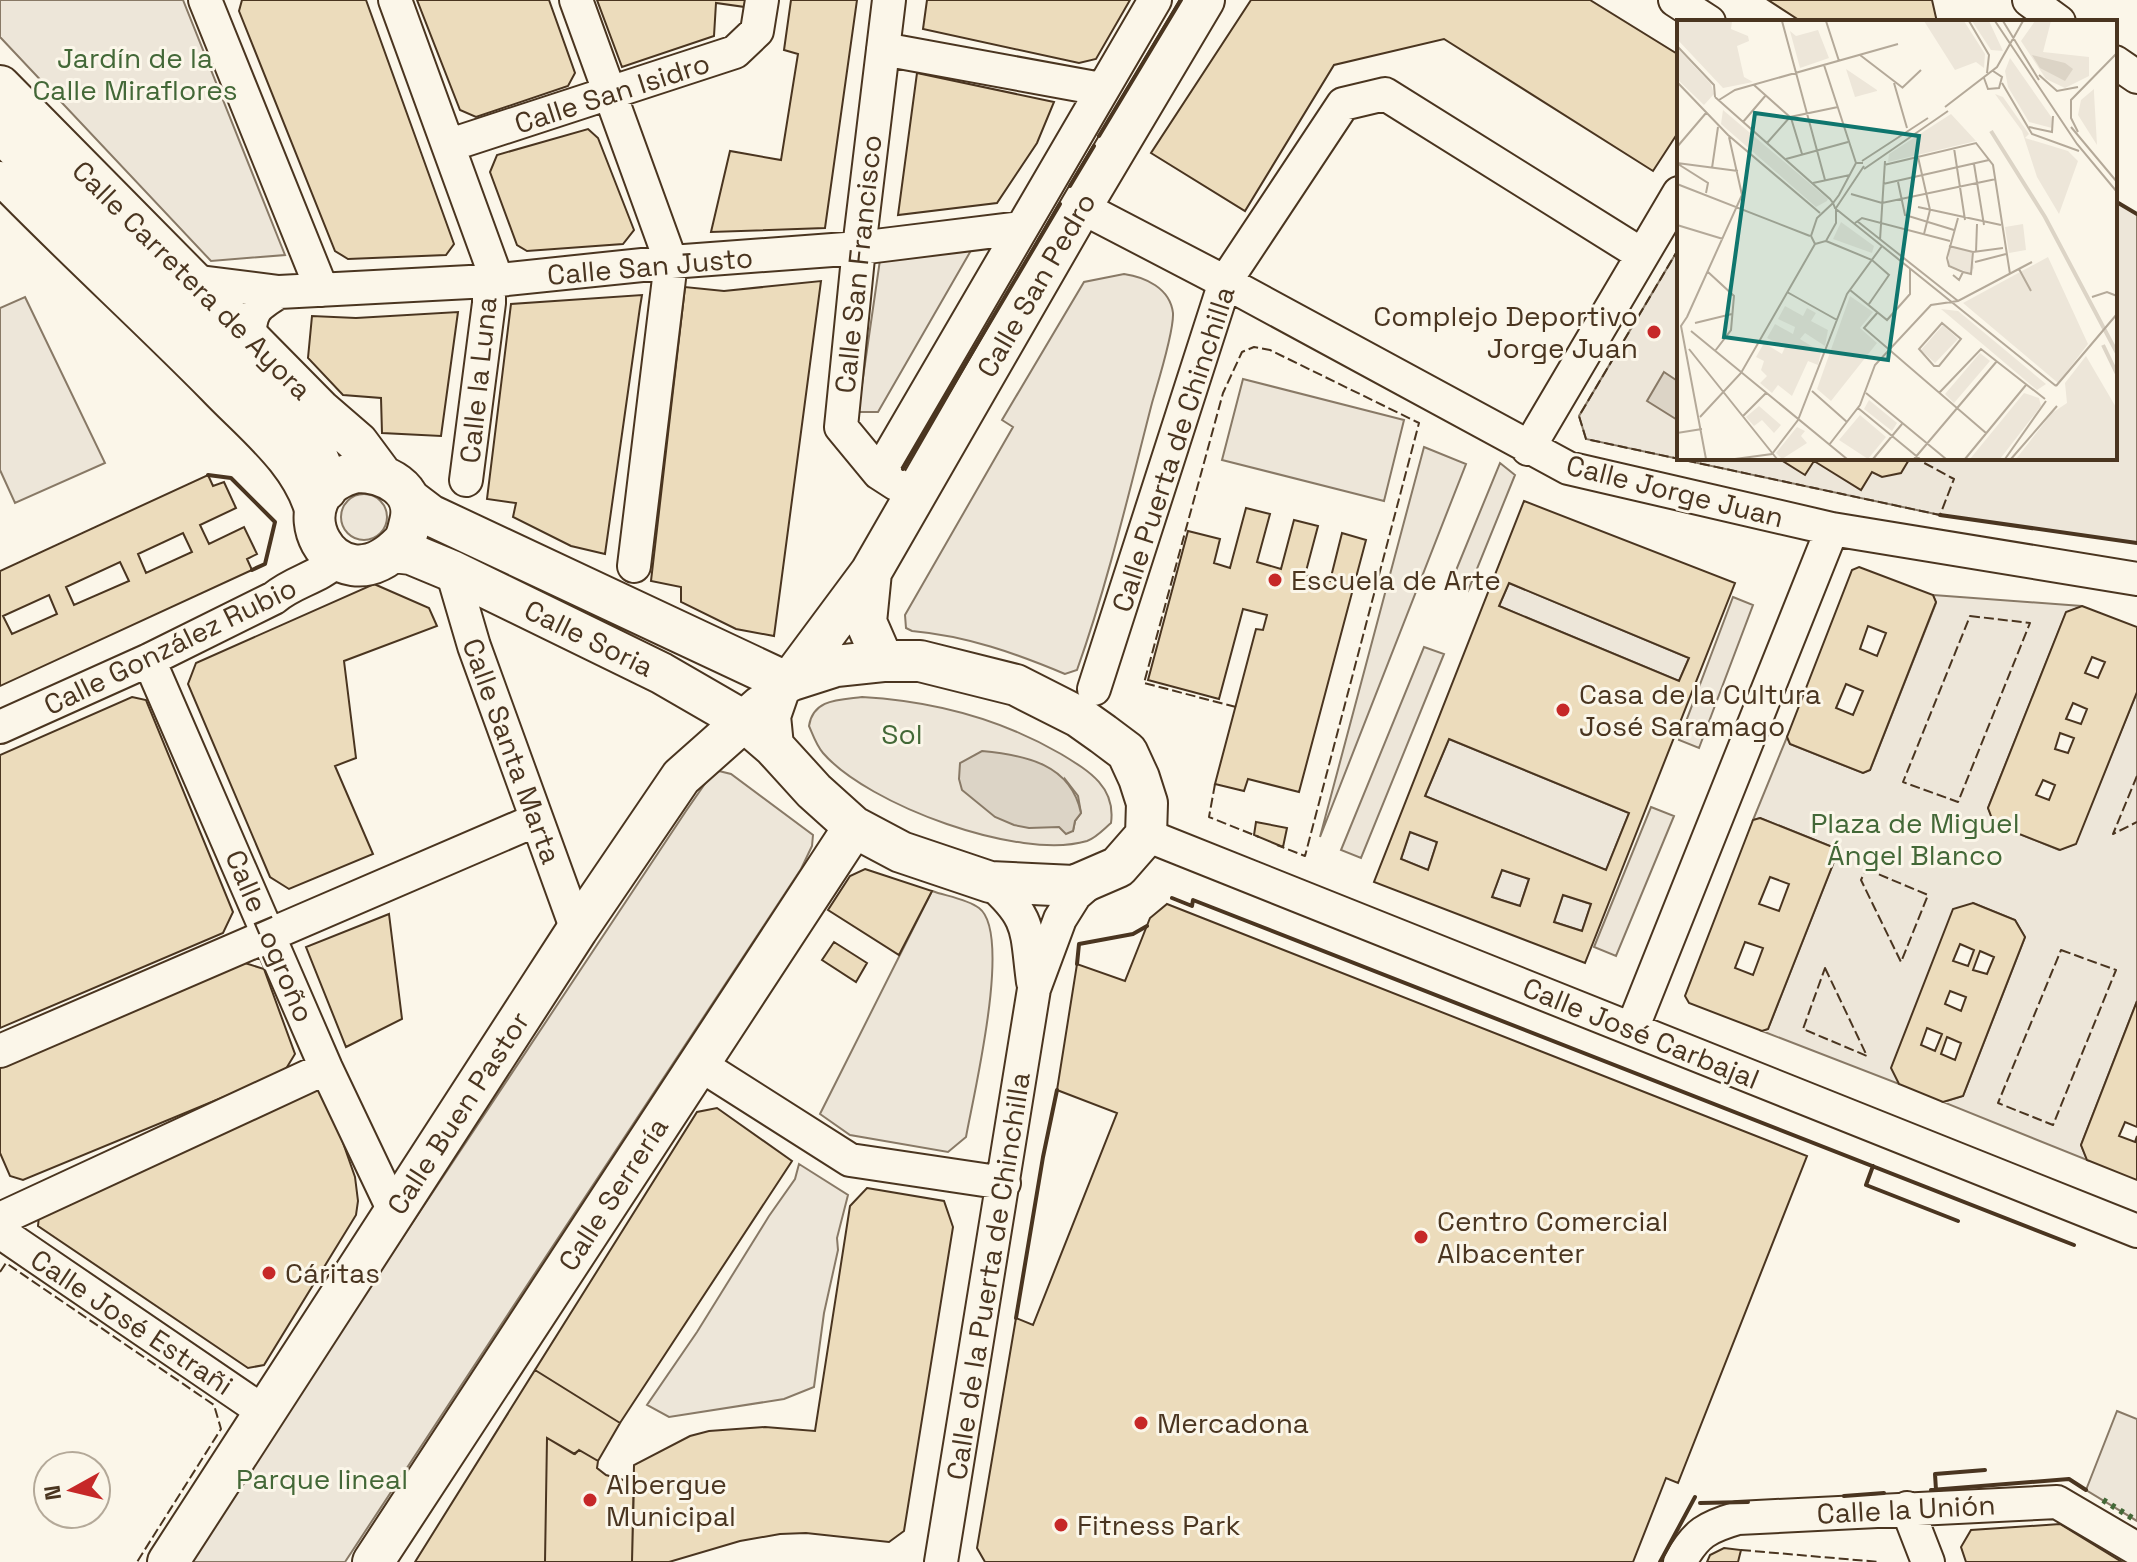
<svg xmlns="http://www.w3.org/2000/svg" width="2137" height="1562" viewBox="0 0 2137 1562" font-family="'Space Grotesk',sans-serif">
  <rect width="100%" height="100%" fill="#fbf6e9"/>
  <path fill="#ede6d9" stroke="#887966" stroke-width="2" fill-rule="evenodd" d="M0,0H183L285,255L211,261L0,37Z
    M2115,201L2137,214V543L1940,515L1586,439L1579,416L1679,248V458H2115Z
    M977,240L878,412H858L881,253Z
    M1124,274C1145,277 1170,288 1173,313C1174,332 1158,382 1152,403C1129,492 1108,583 1077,670L1065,674C1015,653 967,636 912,631L906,628L905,615L1013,427L1002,420L1084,282Z
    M25,297L105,463L15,503L0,470V308Z
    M1243,379L1404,420L1384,501L1222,460Z
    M1424,447L1466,464L1320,837Z
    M1500,463L1515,475L1468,591L1450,585Z
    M341 517a23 23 0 1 1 46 0a23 23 0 1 1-46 0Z
    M1509,583L1689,658L1679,681L1499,606Z
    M1933,595L2082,606L2066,613L1988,808L1995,824L2059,850L2075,844L2137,692V1001L2081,1145L2087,1160L1943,1102L1963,1096L2025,937L2015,920L1973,903L1899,1084L1762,1031L1768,1029L1837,854L1835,848L1760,818L1753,820L1787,737L1790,744L1863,773L1870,770L1936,603Z
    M1733,597L1753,605L1699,748L1679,740Z
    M1424,647L1444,654L1361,858L1341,850Z
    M862,697C933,701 999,718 1061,754C1089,771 1116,787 1111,823C1104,829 1096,838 1087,841C1020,861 868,805 823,753C816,745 813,735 809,726C813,699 839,700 862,697ZM1065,779L1078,796L1081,813L1075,821L1073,831L1060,827Z
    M1449,739L1629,813L1606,870L1425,796Z
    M719,771L731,774L813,835L812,846L801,869L345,1562H187L686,811L711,775Z
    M1651,807L1674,816L1616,956L1594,947Z
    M1410,832L1437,842L1428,870L1401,859Z
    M1502,870L1529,879L1520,906L1492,897Z
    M932,891C946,896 967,899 979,908C1013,933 973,1097 966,1137L948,1152L850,1135L820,1114Z
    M1563,895L1591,904L1582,931L1554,922Z
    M799,1164L848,1195L837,1238L838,1250L824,1313L814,1387L784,1399L669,1417L647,1405L697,1332L769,1216L795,1179Z
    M2117,1411L2137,1419V1521L2086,1490Z"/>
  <path fill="#dcd4c6" stroke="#887966" stroke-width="2" d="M1664,372L1679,382V421L1647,401Z
    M982,751C1025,755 1071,764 1081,813L1075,821L1073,831L1066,834L1059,827L1029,828L1014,825L995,817L962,790L959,779L960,763Z"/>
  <path fill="#ecdcbc" stroke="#4a3520" stroke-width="2" fill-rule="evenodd" d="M242,0H366L454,244L446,255L348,259L335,251L239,11Z
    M417,0H549L575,73L568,86L476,117L460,110Z
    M597,0H746L745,7L716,3L714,36L622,67Z
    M791,0H857L825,228L711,232L730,151L781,160L798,54L784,50Z
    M927,0H1130L1096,59L1079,63L923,29Z
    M1251,0H1590L1679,55V131L1653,171L1444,39L1334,65L1245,211L1151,153Z
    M1768,0H1932L1937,22H1802Z
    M917,73L1054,102L1037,143L997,203L898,215Z
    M588,129L598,138L634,230L623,244L527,251L517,245L490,172L497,155Z
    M821,281L774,636L736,629L681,602V587L651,581L685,287L724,291Z
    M642,295L640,307L605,554L571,546L513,517L516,503L487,499L511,304Z
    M458,312L441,436L382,433L381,398L343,395L308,358L312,316L356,318Z
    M1778,458H1910L1901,473L1882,477L1872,472L1861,490L1814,461L1805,475Z
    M208,475L213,486L224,482L236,508L200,525L209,544L244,527L257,554L247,559L252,570L0,686V571ZM183,533L192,552L146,573L138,554ZM120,562L129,581L74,605L66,587ZM49,595L57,614L12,634L3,616Z
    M1524,501L1735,583L1585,963L1374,882ZM1509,583L1689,658L1679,681L1499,606ZM1449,739L1629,813L1606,870L1425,796ZM1410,832L1437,842L1428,870L1401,859ZM1502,870L1529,879L1520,906L1492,897ZM1563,895L1591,904L1582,931L1554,922Z
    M1246,508L1270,514L1257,562L1281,569L1294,520L1318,526L1305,575L1330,581L1342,533L1366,540L1299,792L1248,779L1244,791L1215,784L1256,629L1263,630L1267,615L1243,609L1219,699L1148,680L1188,531L1220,539L1214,563L1230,568Z
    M1859,567L1933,595L1936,602L1870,770L1863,773L1790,744L1787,737L1852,570ZM1868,626L1886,633L1877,656L1860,649ZM1846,684L1863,691L1853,715L1836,708Z
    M374,584L429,608L437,626L344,661L356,758L335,766L373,854L289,889L270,877L188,684L196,663Z
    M2082,606L2137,627V692L2076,844L2060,850L1994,824L1988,808L2066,612ZM2092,657L2105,662L2098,678L2085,673ZM2073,703L2087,709L2081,724L2066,719ZM2060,733L2074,738L2068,753L2055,749ZM2043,780L2055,785L2049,800L2036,795Z
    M132,697L146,700L233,912L223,933L0,1028V755Z
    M1760,818L1835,848L1837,854L1768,1029L1762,1031L1689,1003L1685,996L1753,820ZM1770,877L1789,884L1779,911L1759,904ZM1745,942L1763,948L1753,975L1735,968Z
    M1256,822L1287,828L1283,847L1254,835Z
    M865,869L932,891L899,955L828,910L850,876Z
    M1973,903L2015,920L2025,937L1963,1096L1943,1102L1899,1084L1891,1068L1953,909ZM1960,944L1974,950L1968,966L1953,961ZM1980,951L1994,957L1987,974L1973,970ZM1950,991L1966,997L1961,1011L1945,1004ZM1927,1028L1942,1034L1935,1051L1921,1045ZM1947,1037L1961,1043L1955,1060L1941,1054Z
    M1167,904L1807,1156L1678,1483L1666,1478L1633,1562H985L977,1548L1016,1318L1033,1325L1117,1113L1057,1090L1077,964L1125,981L1150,918Z
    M389,914L402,1019L346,1047L306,947Z
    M834,942L867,963L856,982L822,960Z
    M245,963L264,969L295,1054L284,1072L23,1180L10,1176L0,1153V1067Z
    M2137,1001V1127L2125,1122L2119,1136L2135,1142L2137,1136V1180L2087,1160L2081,1145Z
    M318,1087L341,1137L355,1177L358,1201L356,1215L264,1365L248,1368L38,1226L40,1206Z
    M717,1108L792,1161L620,1423L535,1370L697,1112Z
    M867,1188L944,1201L953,1227L904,1531L889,1542L806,1533L780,1534L740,1541L669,1562H632L634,1465L690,1436L709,1431L765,1427L815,1431L850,1206Z
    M535,1370L620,1423L598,1461L579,1450L575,1454L547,1438L545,1562H415Z
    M547,1438L574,1454L579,1450L598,1461L597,1468L606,1475L634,1483L632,1562H545Z
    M2060,1524L2122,1562H1966L1961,1547L1971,1530Z
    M1724,1548L1741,1550L1738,1562H1707L1710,1555Z"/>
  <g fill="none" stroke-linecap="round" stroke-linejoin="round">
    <g stroke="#4a3520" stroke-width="36">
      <path id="minor" d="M205,0L322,290
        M395,0L497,280
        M576,0L671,262L634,566
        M889,0L859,248L841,427L879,473L896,484
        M1675,0L1709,22
        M2029,0L2059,22
        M883,49L1101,89
        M2115,62L2137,77
        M450,145L735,52L757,31L762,0
        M0,178C70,250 144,317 214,388C250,426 301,464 313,517
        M1081,207L1225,282L1568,468L1832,529L2137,579
        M192,281L279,292C255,307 251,309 249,338
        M279,292L489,281L671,262L859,248L1020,228
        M1528,449L1679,193
        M879,473L1155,0
        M466,480L489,303V281
        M452,571L474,646L577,930
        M149,660L326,1068L394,1211
        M1094,689L1225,282L1343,104L1385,94L1641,254
        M0,727L149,660L274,598C294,581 319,578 337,560
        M1146,835L2137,1231
        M990,882C1032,919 1026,930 1033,982
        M1632,1029L1832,529
        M0,1051L536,820
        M699,1064L850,1160L1004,1183
        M0,1219L326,1068
        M0,1232L264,1412
        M1907,1508L1928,1562
        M941,1562L1034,989L1060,919L1075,895L1098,875
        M1680,1562C1696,1533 1707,1527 1738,1518L2057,1502L2137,1549"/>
    </g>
    <g stroke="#4a3520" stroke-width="44">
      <path id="major" d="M0,86L321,411L358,443L381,474
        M0,131L300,433C316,452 324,465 326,490
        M357,472C384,472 419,488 410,522C408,530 407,538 401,544C333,614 270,492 357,472Z
        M409,499L430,515L786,682
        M393,552L411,554L452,571L661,673L744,721L773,746L814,791L854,827L901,852L990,882L1074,886L1118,867L1146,835L1147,803L1139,778L1127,752L1103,734L1079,717L1016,685L920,661H883L836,666L786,682L779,690L770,716L773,746
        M871,572L866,622L883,661
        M790,681L871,572L1081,207L1204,0
        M168,1562L577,930L681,777L761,706
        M373,1562L854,827"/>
    </g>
    <use href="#minor" stroke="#fbf6e9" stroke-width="32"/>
    <use href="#major" stroke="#fbf6e9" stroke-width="40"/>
    <path stroke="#436837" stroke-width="6" stroke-dasharray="4 6" stroke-linecap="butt" d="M2103,1500L2137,1521"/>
    <path stroke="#4a3520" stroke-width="2" stroke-dasharray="10 4" stroke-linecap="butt" d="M1679,248L1579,416L1586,439L1940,515L1954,479L1915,458
      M1970,616L2030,623L1958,802L1903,782Z
      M1236,707L1144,683L1223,393L1242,352L1254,347L1270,350L1419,423L1305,856L1277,845
      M2137,776L2113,834L2137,822
      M1215,784L1209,817L1259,837
      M1866,869L1928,895L1901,962L1861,880Z
      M2061,950L2116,970L2053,1125L1998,1103Z
      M1825,968L1867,1056L1803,1029Z
      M0,1272L6,1263L214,1405L221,1429L137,1562
      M1741,1550L1880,1562"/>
    <path stroke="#4a3520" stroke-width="4" d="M1099,136L1181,0
      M1070,186L1094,146
      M2115,201L2137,214
      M903,469L1060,204
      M208,475L231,478L275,522L265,564L252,570
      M1940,515L2137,543
      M1172,898L1192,906L1193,900L2074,1245
      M1077,964L1079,944L1133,934L1147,926
      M1873,1166L1866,1185L1958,1221
      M1016,1318L1043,1157L1057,1090
      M1931,1490L2069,1479L2086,1490
      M1936,1490L1935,1474L1985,1470
      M1844,1496L1884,1493
      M1700,1503L1748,1502
      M1660,1562L1695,1497"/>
  </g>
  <g fill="#c62828" stroke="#fbf6e9" stroke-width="3">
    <circle cx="1654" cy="332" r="8"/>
    <circle cx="1275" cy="580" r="8"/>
    <circle cx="1563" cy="710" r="8"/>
    <circle cx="1421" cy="1237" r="8"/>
    <circle cx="269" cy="1273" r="8"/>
    <circle cx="1141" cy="1423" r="8"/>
    <circle cx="590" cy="1500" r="8"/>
    <circle cx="1061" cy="1525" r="8"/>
  </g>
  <g text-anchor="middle" stroke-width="6" stroke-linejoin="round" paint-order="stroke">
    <g font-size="28" fill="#436837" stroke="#fbf6e9">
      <text x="135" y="68">Jardín de la<tspan x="135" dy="32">Calle Miraflores</tspan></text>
      <text x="902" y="744">Sol</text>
      <text x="1915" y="833">Plaza de Miguel<tspan x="1915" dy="32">Ángel Blanco</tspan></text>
      <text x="322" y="1489">Parque lineal</text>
    </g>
    <g font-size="28" fill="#4a3520" stroke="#fbf6e9">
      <text transform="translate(612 93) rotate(-18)" y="10">Calle San Isidro</text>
      <text transform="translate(858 264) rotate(-84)" y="10">Calle San Francisco</text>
      <text transform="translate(650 266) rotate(-5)" y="10">Calle San Justo</text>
      <text transform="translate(192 280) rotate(45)" y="10">Calle Carretera de Ayora</text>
      <text transform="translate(1036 285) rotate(-60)" y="10">Calle San Pedro</text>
      <text transform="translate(478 380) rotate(-84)" y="10">Calle la Luna</text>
      <text transform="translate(1173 449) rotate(-72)" y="10">Calle Puerta de Chinchilla</text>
      <text transform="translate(1675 491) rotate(14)" y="10">Calle Jorge Juan</text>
      <text transform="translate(589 638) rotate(26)" y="10">Calle Soria</text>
      <text transform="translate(170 646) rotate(-26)" y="10">Calle González Rubio</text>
      <text transform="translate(512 751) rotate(70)" y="10">Calle Santa Marta</text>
      <text transform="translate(270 936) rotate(67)" y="10">Calle Logroño</text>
      <text transform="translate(1641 1033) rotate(22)" y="10">Calle José Carbajal</text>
      <text transform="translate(458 1113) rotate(-57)" y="10">Calle Buen Pastor</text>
      <text transform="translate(613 1194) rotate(-57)" y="10">Calle Serrería</text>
      <text transform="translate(988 1276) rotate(-81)" y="10">Calle de la Puerta de Chinchilla</text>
      <text transform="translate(132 1322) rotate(34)" y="10">Calle José Estrañi</text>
      <text transform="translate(1906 1509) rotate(-3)" y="10">Calle la Unión</text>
    </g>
    <g font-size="28" fill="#4a3520" stroke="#fbf6e9" text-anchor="start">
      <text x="1638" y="326" text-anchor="end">Complejo Deportivo<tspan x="1638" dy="32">Jorge Juan</tspan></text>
      <text x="1291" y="590">Escuela de Arte</text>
      <text x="1579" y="704">Casa de la Cultura<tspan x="1579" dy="32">José Saramago</tspan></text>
      <text x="1437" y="1231">Centro Comercial<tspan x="1437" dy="32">Albacenter</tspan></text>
      <text x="285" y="1283">Cáritas</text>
      <text x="1157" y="1433">Mercadona</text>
      <text x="606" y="1494">Albergue<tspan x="606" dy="32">Municipal</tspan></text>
      <text x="1077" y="1535">Fitness Park</text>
    </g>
  </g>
  <g transform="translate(1677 20)">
    <rect width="440" height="440" fill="#fbf6e9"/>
    <path d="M0,1H55L54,9L71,16L72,21L60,26L67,57L76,62L46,68L0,19ZM247,1H287L308,34L307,48L299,42L278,50ZM295,1H312L326,31L314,30ZM358,1H374L366,32L412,37V56L388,68L369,59L344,21ZM141,10L152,38L123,48L113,11L119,16ZM0,28L34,64L37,74L27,85L0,59ZM333,38L375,98V108L352,102L331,67L328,51ZM169,49L200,70V71L178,77ZM417,69V73L420,125L401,95L404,80ZM318,74L326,77L352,114L348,118L391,131L401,141L382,194L360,157L345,111ZM46,90L151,179L150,181L139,187L44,104ZM274,94L299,121L211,142L212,134ZM164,202L197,226L195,233L156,219ZM346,204L349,230L332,233L328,207ZM272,226L295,232L297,248L293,253L272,245ZM371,237L411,324L381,363L286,283ZM173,276L196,292L183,308L200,323L154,381L140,369ZM108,286L126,296L130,288L139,293L134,301L151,310L148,326L128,313L123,319L144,332L141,345L131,341L115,376L101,365L95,373L83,363L90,356L84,350L87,341L79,337L87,323L105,334L108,327L90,318L98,304L116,314L118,307L101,299ZM264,289L281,291L369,364L360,370ZM266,305L281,319L258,343L244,330ZM303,333L313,341L277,383L268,374ZM409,336L440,389V439H339L375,393L390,383L388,363ZM347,373L362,378L364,386L323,439H293ZM192,380L220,403L215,411L187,389ZM82,386L104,405L97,413L85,400L77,406L69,397ZM183,395L209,417L191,439L162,420ZM120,407L128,411L124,416L130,423L105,439L99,433Z" fill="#ede6d9"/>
    <path d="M355,35L388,43L396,49L388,61L363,48Z" fill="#dcd4c6"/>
    <path fill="none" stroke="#dcd4c6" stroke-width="4" d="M314,111L368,197L440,333M426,325L440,354"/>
    <path fill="none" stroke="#b4a999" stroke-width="2" d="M105,1L148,160M149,1L162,41M292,1L312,35L310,53M318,1L400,124L440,172M326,1L362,60M0,26L37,65L38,77M183,35L226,68M147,45L179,143M362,55L380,71L401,67M307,58L311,69L322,68L325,57L316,51M0,62L51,115L143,193M217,63L230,108M325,63L355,114L402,131M77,65L113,97M225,68L244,50M38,77L153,179L156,183L158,188H159V203L149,221L138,224L134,216L140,198L156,183L162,175L179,143H186M42,80L58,70L221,24M268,87L320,47L346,1M114,98L125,134M66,102L89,75M352,107L375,112L376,96M394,107L440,162M401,112L394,98V80L440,33M90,123L113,97L161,87M0,127L29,93M277,128L288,200M241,137L253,190L247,214M109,139L171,122M185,141L251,98M0,143L61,151M1,144L31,163L29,173M297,144L307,205M207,145L299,123L316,145L333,254M35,148L41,107M187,149L271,91M221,162L228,195L277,210M136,163L173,155M0,164L133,216M206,164L312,140M174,174L205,183L319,159M241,187L324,205M159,188L187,146M159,189L379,366M281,198L270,238L272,246L286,252M180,201L281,281M178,203L185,198L273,221M0,205L46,219M203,220L208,141M149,221L195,240L212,255L192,284M272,226L296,232L326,228M299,232L300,204M298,242L329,234M342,249L354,271M31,252L57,276L54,310L38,331M276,255L282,260L286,252L294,254L296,232M173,270L210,300L233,274V249M110,272L160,300M415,277L430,272L440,276M201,292L187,308L309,413M10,297L65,175L52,117M10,297L4,306L29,439M18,303L55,294M265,303L284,319L262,346H257L242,329ZM14,311L170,439M12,329L100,439M379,366L440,294M135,371L170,402M189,373L269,439M262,373L304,329L368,379M181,388L243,439M66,396L89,373M23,397L64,353L138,224M0,413L25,409M152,425L183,385L198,345L254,285L281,281L355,242M58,439L95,434L121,400L170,274L205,226M196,439L225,404M237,439L320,341M288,439L349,365M328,439L369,381M334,439L380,386"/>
    <path fill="#0f766e" fill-opacity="0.15" stroke="#0f766e" stroke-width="4" d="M78,93L242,116L211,340L47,317Z"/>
    <rect width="440" height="440" fill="none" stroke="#4a3520" stroke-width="4"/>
  </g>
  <g transform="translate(72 1490) rotate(262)"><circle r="38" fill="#fbf6e9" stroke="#b4a999" stroke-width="2"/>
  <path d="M0-6L14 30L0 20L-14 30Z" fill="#c62828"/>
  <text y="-12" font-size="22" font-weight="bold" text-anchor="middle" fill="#4a3520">N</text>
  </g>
</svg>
